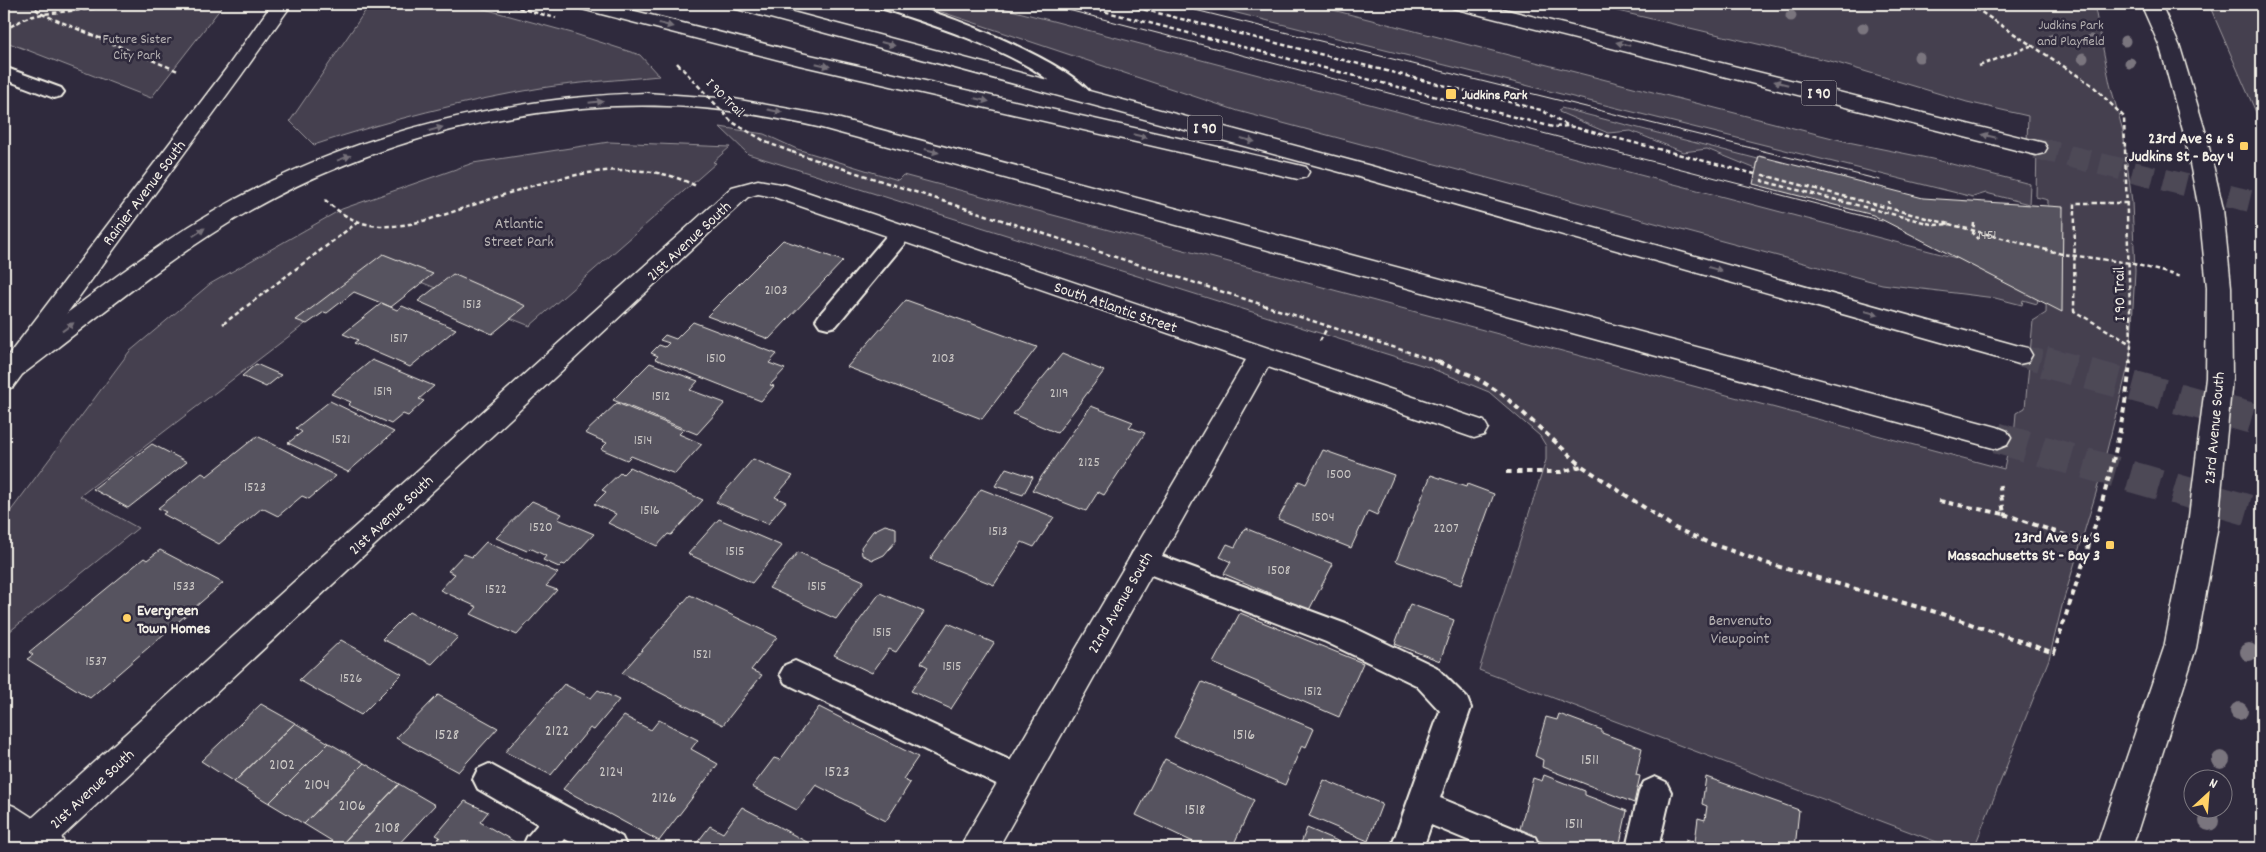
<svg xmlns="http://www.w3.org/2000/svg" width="2266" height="852" viewBox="0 0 2266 852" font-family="Dekko,sans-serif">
  <rect width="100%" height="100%" fill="#2f2a3d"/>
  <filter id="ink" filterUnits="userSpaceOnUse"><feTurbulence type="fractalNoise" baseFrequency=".02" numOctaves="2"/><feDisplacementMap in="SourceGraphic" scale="10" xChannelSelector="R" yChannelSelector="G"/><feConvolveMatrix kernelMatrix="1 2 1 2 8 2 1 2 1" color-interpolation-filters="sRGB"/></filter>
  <g filter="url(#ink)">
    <path fill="#454050" stroke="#9c989c" d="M4,4H224L151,98L4,41Z
      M370,4H466L572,33L640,55L659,76C620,80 580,82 541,88C463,101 389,120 314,145L290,121Z
      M918,4H988L1960,259L2038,299L2037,304L2023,300L2022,305L1995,298L1882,284L1238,111Z
      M1201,4H1307L1321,7L1848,142L1932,159L2030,184L2029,204L1986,193L1973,197Z
      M1588,4H2094L2110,84L2123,131L2132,202L2135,271L2130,359L2096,493L2063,602L2049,659L1974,848H1953L1479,670L1546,460V446L1540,436L1489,392L1428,367L748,154L720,127L764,134L797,149L898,180L903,175L2004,469L2007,455L2013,450L2016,413L2025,408L2033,321L2046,313L2048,200L2036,197L2037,144L2027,141L2028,116L1967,102L1834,62Z
      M2208,4H2262V126L2210,7Z
      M1561,108L1758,159L1756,169L1707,149L1683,152L1631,131L1608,133L1559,112Z
      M609,142L730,147L713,162L716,163L530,326L381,266L80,496L138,528L4,636V520L129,352L210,284L342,209L473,163Z"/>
    <path fill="#56525f" stroke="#f4f1e8" d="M1759,156L1923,198L2063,207L2062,312L1873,215L1753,184Z
      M783,240L843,261L769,339L707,316Z
      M383,254L433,274L391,307L354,292L327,313L324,312L307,324L296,320Z
      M453,274L526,306L492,334L418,301Z
      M906,300L1037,347L982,419L847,367Z
      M382,303L397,310L402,306L456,329L410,367L354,343L358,340L343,334Z
      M693,322L777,354L769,363L785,369L770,385L774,386L761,401L655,359L658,356L651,353L659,345L665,347L669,343L660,340L665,335L676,339Z
      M1062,354L1104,371L1057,433L1013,414Z
      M372,360L434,386L419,399L424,401L408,416L403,414L391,424L348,405L351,402L331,394Z
      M650,363L698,381L690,390L725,403L697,434L613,400Z
      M256,364L281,375L266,387L242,376Z
      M330,401L394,432L348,472L288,443L302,432L296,428Z
      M617,403L683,430L679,434L702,444L675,474L631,456L627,460L601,449L607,443L585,433Z
      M1091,406L1133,422L1129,427L1145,433L1104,495L1098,492L1086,511L1032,490Z
      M257,436L336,476L309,499L302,496L278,516L262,508L219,544L163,514L166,512L158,508L202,473L207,476Z
      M152,444L187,462L128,508L93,489Z
      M1323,450L1394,475L1377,515L1368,511L1351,548L1278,519L1299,481L1306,484Z
      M753,459L793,476L775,497L786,502L768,524L716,502Z
      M630,467L703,500L671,535L668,534L657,546L608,523L616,514L594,504L606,492L602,490L621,472L623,474Z
      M1006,468L1033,477L1023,495L995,486Z
      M1431,475L1466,487L1467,484L1494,494L1461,585L1396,561Z
      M981,489L1054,517L1034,547L1022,542L994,585L930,559Z
      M532,501L562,514L558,519L594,534L565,565L562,564L559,567L543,560L546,556L530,548L527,551L496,538Z
      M719,519L782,546L752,583L688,554Z
      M885,525L896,528V541L884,555L873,560L862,555L861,547L873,531Z
      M1245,528L1333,564L1309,610L1224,574L1231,562L1220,557L1227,544L1235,547Z
      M486,542L558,573L546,586L557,590L517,635L471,614L477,607L440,590L455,574L448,571L464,554L472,557Z
      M160,550L223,583L90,698L27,659L33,655L29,652L144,558L147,560Z
      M798,552L864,581L836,619L769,588Z
      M880,593L924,612L896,652L889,649L872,673L834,655Z
      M690,595L777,637L751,670L762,675L723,725L622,673Z
      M1410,604L1454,620L1440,661L1395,644Z
      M409,612L458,637L432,664L382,639Z
      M1240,613L1363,663L1339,717L1213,663Z
      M948,623L994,643L951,709L911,691L928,667L921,663Z
      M341,640L402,674L361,715L299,680Z
      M1202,682L1314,729L1306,747L1302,745L1285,785L1174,737Z
      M564,684L591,698L598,690L619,700L594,730L590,728L551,775L505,752Z
      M438,695L498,728L458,772L396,738Z
      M261,704L295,723L234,782L201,761Z
      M819,707L918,757L903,779L910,783L886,821L816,785L797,810L752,787L774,758L780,760Z
      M1559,714L1602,730V733L1642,748L1636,775L1640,776L1634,803L1542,767L1543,760L1535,756L1546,717L1557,720Z
      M624,716L651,730L659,720L698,740L691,749L718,764L659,841L563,789Z
      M295,723L329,743L269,803L234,782Z
      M329,743L364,763L304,824L269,803Z
      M1165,759L1254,800L1232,848H1206L1136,815Z
      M364,763L399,784L340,846L304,824Z
      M1544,775L1585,791V795L1627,811L1620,843L1625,845V848H1558L1519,833L1533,778L1542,781Z
      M1706,777L1799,810L1795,848H1685L1686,839L1695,842L1698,818L1705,820L1707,806L1702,804Z
      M1324,780L1382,804L1368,841L1309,816Z
      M399,784L435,805L395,848H344L340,846Z
      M465,801L488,812L480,822L515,842L510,848H430L440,837L436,835Z
      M742,807L818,848H693L710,826L723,833Z
      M1307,828L1354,848H1299Z"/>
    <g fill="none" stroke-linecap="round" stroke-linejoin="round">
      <path stroke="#4d4857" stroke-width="22" stroke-dasharray="22 11" stroke-linecap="butt" d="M2036,148L2262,204
        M2019,355L2048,363"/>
      <path stroke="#4d4857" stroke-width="31" stroke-dasharray="31 15" stroke-linecap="butt" d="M2044,362L2262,421
        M1997,438L2262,514"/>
      <g stroke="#f4f1e8" stroke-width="4">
        <path id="service" d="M878,4C886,3 897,2 905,4C946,13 1069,62 1093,96L1090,100C1073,104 1047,77 1031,68C984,41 932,25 881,8Z
          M4,67L61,88L64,92L61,96L54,98L4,79Z
          M902,225L910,227L913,232L910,237L836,326L828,328L820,326L816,320L820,314L894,227Z
          M1143,549L1346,624L1436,667L1467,698L1471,708L1440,798L1535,837L1540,848H1487L1431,825L1423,848H1391L1440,711L1416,685L1326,642L1133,568L1129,560L1133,552Z
          M795,661L1029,769L1034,779L1029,789L1018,794L1007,789L785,683L780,674L785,665Z
          M489,764L622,837L627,848H581L565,839L558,848H522L527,837L538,824L478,789L473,779L478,769Z
          M1655,777L1666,782L1671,792L1658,848H1626L1639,792L1644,782Z"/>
      </g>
      <g stroke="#f4f1e8" stroke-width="3">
        <path id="minor" d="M758,180L786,185L1484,421L1488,428L1484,435L1474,438L1268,367L998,848H961L966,836L1246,360L774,197L758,194L748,197L50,848H7L12,836L732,187Z"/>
      </g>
      <g stroke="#f4f1e8" stroke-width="3">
        <path id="tertiary" d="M4,802L16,807L61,836L66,848H18L4,839Z"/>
      </g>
      <g stroke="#f4f1e8" stroke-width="3">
        <path id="primary" d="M272,4H292L240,77L13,387L4,390V361L226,69Z
          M2141,4H2161L2180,47L2206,134L2223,209L2231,287L2232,378L2218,525L2196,648L2132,848H2096L2164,648L2188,525L2206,378L2207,287L2199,209L2184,134L2160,47Z"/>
      </g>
      <g stroke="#f4f1e8" stroke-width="3">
        <path id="motorway" d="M575,4H607L801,53L1298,165L1306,167L1309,172L1306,177L1298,179L799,65L578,8Z
          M730,4H762L1371,166L2019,346L2028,348L2032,355L2028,362L2019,364L1355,176L733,8Z
          M1450,4H1483L2044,143L2047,148L2044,153L2036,155L1453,8Z
          M646,93L734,99L829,116L1997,427L2007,431L2011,438L2007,445L1997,449L818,127C768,116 718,107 667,106C524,101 374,140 249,211C169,257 97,318 23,374L14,377L4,372L5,360C79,305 152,245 234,200C360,131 503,98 646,93Z"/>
      </g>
      <path stroke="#f4f1e8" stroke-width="2.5" stroke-dasharray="4.5 3" stroke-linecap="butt" d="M30,4L42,14L178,71
        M504,4L556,18
        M1076,4L1553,127L1569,126
        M1122,4L1541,110L1569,126L1755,174
        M1969,4L2092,85L2124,117L2131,344L2130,363
        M4,30L26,18L42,14L137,4
        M1979,66L2033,45
        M792,152L1442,363
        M1763,175L1949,224L1935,225L1762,181Z
        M325,200C338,212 353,222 371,225C402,230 435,218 464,208C534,185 624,149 696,186
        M1889,201V204
        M2127,203H2075L2074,311L2131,344
        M1974,223L1973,234L1978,239
        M1949,224L2062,254L2130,263L2182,277
        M223,324L358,222
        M1320,341L1328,326"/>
      <path stroke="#f4f1e8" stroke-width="4" stroke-dasharray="5.5 4.5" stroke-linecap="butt" d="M1438,362L1473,376L1502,394L1582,466L1675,528L1709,543L1766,563L1939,613L2054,653C2083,559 2122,460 2130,362
        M1506,472H1561L1582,466
        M1939,501L2004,514L1999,481
        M2004,514L2088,543
        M2257,704L2262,706"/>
      <use href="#service" fill="#2f2a3d" fill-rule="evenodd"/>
      <use href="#minor" fill="#2f2a3d" fill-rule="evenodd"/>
      <use href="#tertiary" fill="#2f2a3d" fill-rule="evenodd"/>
      <use href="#primary" fill="#2f2a3d" fill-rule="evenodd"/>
      <use href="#motorway" fill="#2f2a3d" fill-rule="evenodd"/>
      <path stroke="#f4f1e8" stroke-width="1" d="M1045,4L1882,221
        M1171,4L1880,180"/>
      <path stroke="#f4f1e8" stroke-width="2.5" stroke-dasharray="4.5 3" stroke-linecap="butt" d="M677,63L732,122L768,143L792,152"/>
    </g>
    <g fill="#7a757e">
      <circle cx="1791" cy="16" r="5.5"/>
      <circle cx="1863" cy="28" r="5.5"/>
      <circle cx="2053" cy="39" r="5.5"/>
      <circle cx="2091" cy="40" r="5.5"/>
      <circle cx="2125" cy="41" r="5.5"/>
      <circle cx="1919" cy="57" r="5.5"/>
      <circle cx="2083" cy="58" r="5.5"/>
      <circle cx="2130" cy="63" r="5.5"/>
      <circle cx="2249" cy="652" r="9"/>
      <circle cx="2239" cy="711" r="9"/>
      <circle cx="2221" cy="760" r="9"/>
      <circle cx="2209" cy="821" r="10"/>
    </g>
    <defs><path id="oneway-solid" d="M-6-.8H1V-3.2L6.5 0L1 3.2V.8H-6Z" transform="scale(1.25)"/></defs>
    <g fill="#747079">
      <use href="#oneway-solid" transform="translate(666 25) rotate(15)"/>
      <use href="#oneway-solid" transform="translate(888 44) rotate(15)"/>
      <use href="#oneway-solid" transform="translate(1623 44) rotate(-166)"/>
      <use href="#oneway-solid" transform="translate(823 65) rotate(13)"/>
      <use href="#oneway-solid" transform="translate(1781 83) rotate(-166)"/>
      <use href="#oneway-solid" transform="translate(982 100) rotate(13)"/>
      <use href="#oneway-solid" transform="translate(596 102) rotate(-6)"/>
      <use href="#oneway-solid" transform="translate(775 111) rotate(11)"/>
      <use href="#oneway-solid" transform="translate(436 129) rotate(-16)"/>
      <use href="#oneway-solid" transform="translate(1140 136) rotate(13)"/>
      <use href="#oneway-solid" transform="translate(1989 136) rotate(-166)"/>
      <use href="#oneway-solid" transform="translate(1248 140) rotate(15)"/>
      <use href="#oneway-solid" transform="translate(932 151) rotate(15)"/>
      <use href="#oneway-solid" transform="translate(344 158) rotate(-20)"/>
      <use href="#oneway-solid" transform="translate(199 232) rotate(-34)"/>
      <use href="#oneway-solid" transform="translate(1715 269) rotate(16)"/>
      <use href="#oneway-solid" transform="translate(1872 313) rotate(16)"/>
      <use href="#oneway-solid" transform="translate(68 327) rotate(-36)"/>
    </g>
  </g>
  <g fill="#ffd166" stroke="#2f2a3d" stroke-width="2">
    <rect x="1445" y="88" width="12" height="12" rx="2.5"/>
    <rect x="2239" y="141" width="10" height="10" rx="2.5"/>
    <rect x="2105" y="540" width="10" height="10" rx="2.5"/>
    <circle cx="127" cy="618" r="5"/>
  </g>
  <g text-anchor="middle" stroke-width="5" stroke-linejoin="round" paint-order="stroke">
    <g font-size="14" fill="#b7b3b3" stroke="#2f2a3d">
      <text x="2071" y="29">Judkins Park<tspan x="2071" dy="16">and Playfield</tspan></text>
      <text x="137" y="43">Future Sister<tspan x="137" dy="16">City Park</tspan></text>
    </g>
    <g font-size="14" font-weight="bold" fill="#f4f1e8" stroke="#2f2a3d" text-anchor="start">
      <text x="1462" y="99">Judkins Park</text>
    </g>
    <g font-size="14" fill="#f4f1e8" stroke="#2f2a3d">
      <text transform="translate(726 97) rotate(45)" y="5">I 90 Trail</text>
    </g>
    <g font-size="14" fill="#ccc9c6">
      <text x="1987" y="239">1451</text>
      <text x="776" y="294">2103</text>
      <text x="472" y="308">1513</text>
      <text x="399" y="342">1517</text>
      <text x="716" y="362">1510</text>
      <text x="943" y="362">2103</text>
      <text x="383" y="395">1519</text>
      <text x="1059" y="397">2119</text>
      <text x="661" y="400">1512</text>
      <text x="341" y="443">1521</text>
      <text x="643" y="444">1514</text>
      <text x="1089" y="466">2125</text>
      <text x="1339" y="478">1500</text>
      <text x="255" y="491">1523</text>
      <text x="650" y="514">1516</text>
      <text x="1323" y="521">1504</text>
      <text x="541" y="531">1520</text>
      <text x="1446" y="532">2207</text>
      <text x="998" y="535">1513</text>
      <text x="735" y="555">1515</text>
      <text x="1279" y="574">1508</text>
      <text x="184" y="590">1533</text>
      <text x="817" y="590">1515</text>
      <text x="496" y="593">1522</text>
      <text x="882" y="636">1515</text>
      <text x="702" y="658">1521</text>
      <text x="96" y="665">1537</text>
      <text x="952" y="670">1515</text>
      <text x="351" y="682">1526</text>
      <text x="1313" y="695">1512</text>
    </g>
    <g fill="#2f2a3d" stroke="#b9b5b5" stroke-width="1">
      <rect x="1801.5" y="80.5" width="35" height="25" rx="4"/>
      <rect x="1187.5" y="115.5" width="35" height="25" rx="4"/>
    </g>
    <g font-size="15" font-weight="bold" fill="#f4f1e8">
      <text x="1819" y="98">I 90</text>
      <text x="1205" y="133">I 90</text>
    </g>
    <g font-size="16" font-weight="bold" fill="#f4f1e8" stroke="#2f2a3d" text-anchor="end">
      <text x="2234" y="143">23rd Ave S &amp; S<tspan x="2234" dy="18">Judkins St - Bay 4</tspan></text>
      <text x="2100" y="542">23rd Ave S &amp; S<tspan x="2100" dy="18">Massachusetts St - Bay 3</tspan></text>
      <text x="137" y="615" text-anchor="start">Evergreen<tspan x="137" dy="18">Town Homes</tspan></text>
    </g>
    <g font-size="16" fill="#f4f1e8" stroke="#2f2a3d">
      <text transform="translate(143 192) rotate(-53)" y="6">Rainier Avenue South</text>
      <text transform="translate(688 240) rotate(-43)" y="6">21st Avenue South</text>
      <text transform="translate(2118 294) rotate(-91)" y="6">I 90 Trail</text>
      <text transform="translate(1116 306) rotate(19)" y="6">South Atlantic Street</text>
      <text transform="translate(2213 428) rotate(-85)" y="6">23rd Avenue South</text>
      <text transform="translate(390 514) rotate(-43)" y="6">21st Avenue South</text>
      <text transform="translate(1119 602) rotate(-60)" y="6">22nd Avenue South</text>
      <text transform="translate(91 788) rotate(-43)" y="6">21st Avenue South</text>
    </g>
    <g font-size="16" fill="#b7b3b3" stroke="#2f2a3d">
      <text x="519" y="228">Atlantic<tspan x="519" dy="18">Street Park</tspan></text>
      <text x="1740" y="625">Benvenuto<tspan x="1740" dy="18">Viewpoint</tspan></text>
    </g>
    <g font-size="16" fill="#ccc9c6">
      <text x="557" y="735">2122</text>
      <text x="447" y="739">1528</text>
      <text x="1244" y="739">1516</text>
      <text x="1590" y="764">1511</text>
      <text x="282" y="769">2102</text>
      <text x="611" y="776">2124</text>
      <text x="837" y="776">1523</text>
      <text x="317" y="789">2104</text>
      <text x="664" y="802">2126</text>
      <text x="352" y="810">2106</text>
      <text x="1195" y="814">1518</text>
      <text x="1574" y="828">1511</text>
      <text x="387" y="832">2108</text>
    </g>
  </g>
  <rect width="2266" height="852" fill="none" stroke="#2f2a3d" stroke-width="20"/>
  <rect x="10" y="10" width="2246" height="832" fill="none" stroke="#f4f1e8" stroke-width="2" filter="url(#ink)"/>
  <g transform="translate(2208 794) rotate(26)"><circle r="24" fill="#2f2a3d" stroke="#7e7a81"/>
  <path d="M0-4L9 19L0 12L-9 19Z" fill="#ffd166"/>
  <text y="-8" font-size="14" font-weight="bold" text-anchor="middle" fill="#f4f1e8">N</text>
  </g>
</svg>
